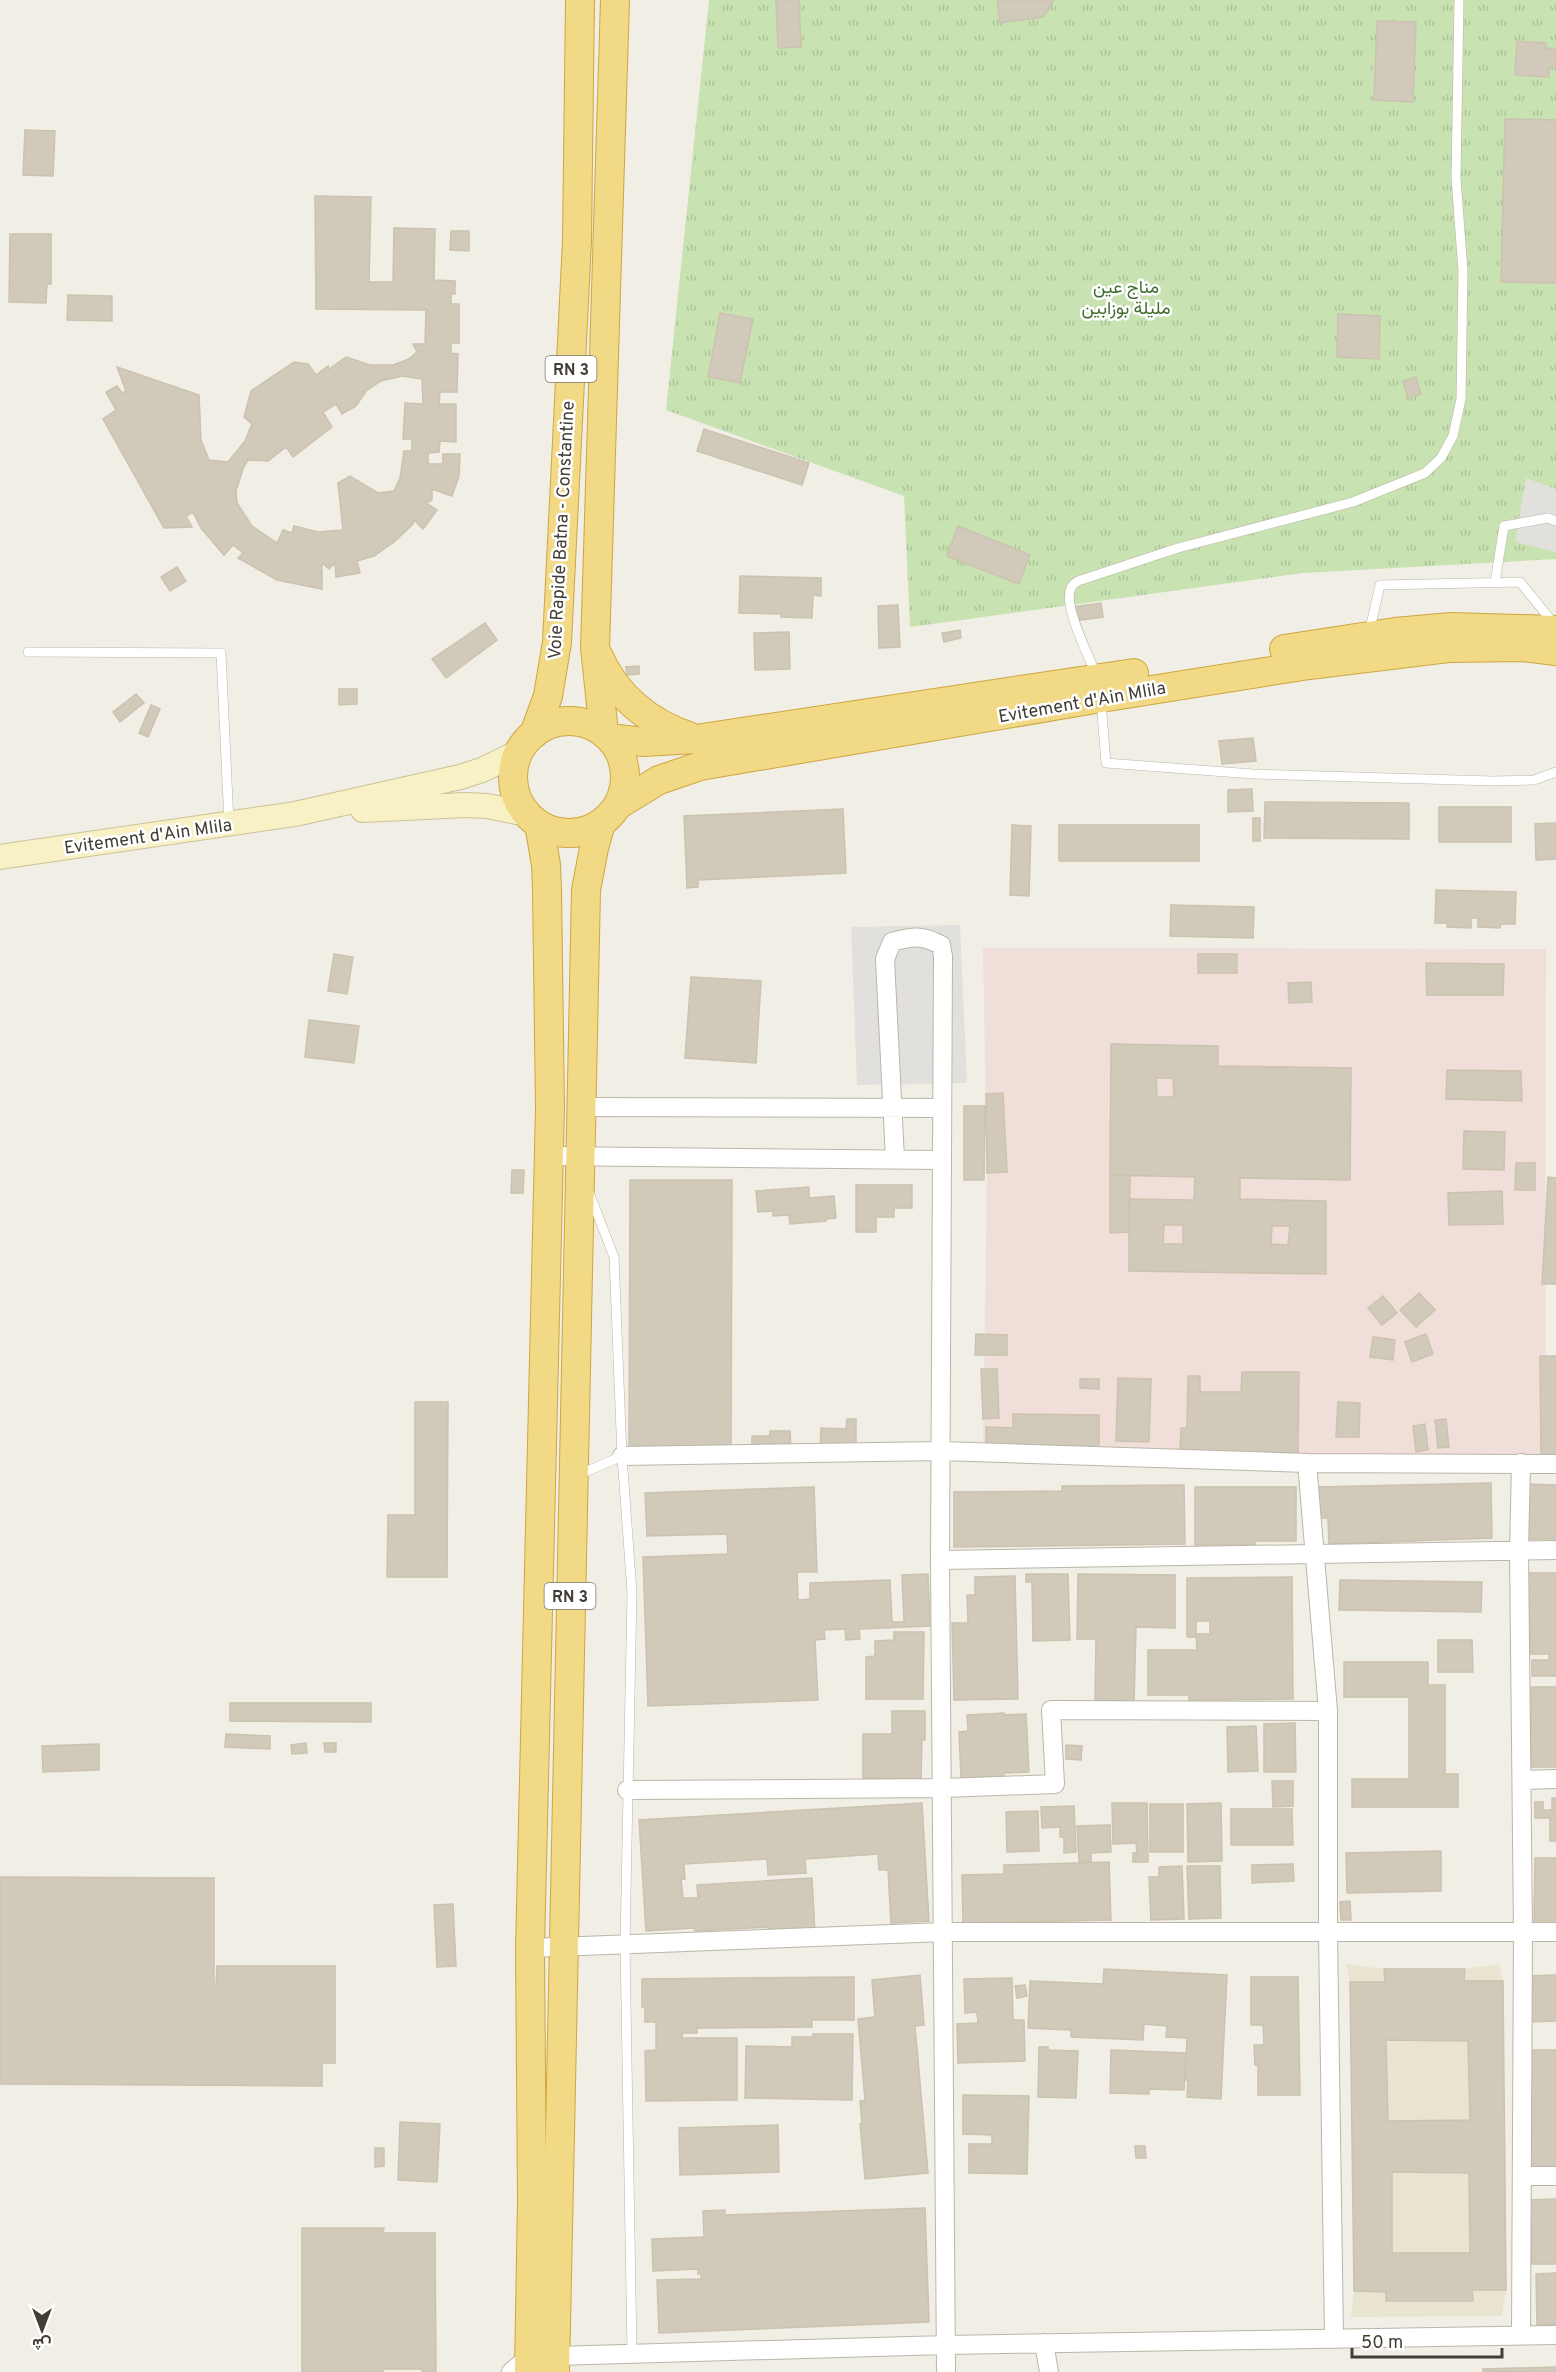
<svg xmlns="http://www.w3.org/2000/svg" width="1556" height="2372" viewBox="0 0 1556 2372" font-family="Overpass,Vazirmatn,sans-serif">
  <defs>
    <pattern id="park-tufts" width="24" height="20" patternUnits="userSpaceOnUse" patternTransform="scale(1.5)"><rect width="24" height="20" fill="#c8e2b1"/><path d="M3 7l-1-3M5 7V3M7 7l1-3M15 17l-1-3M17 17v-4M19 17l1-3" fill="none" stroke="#adc399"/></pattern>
  </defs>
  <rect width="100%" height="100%" fill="#f1eee5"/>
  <path fill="#e9e4d0" d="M1346,1964L1384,1969H1465L1499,1964L1503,1981L1506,2290L1502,2316L1351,2317L1354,2291L1350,1982Z"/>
  <path fill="#f0ded9" d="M983,948L1546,949L1545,1457L983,1456L987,1173Z"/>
  <path fill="url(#park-tufts)" d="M709,0H1556V559L1303,573L910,627L904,496L666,410Z"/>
  <path fill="#e2e0dd" d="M1526,478L1556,489V552L1515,542Z
    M960,925L967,1083L857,1085L851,927Z"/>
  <path fill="#d1cabb" stroke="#cbc2af" stroke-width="1.5" fill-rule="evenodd" d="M776,0H799L801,47L778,48Z
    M997,0H1054L1043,17L1000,23Z
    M1377,21L1416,22L1413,102L1374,100Z
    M1517,41L1546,43V48L1556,49V68L1549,67V77L1515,75Z
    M1505,119L1556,120V283L1501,282Z
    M25,130L55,131L53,176L23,175Z
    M315,196L371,197L369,282H393L394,228L435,229L434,280L455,281V294H451V304H459V343H451V353L458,354L457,392H440L439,404H456V442L440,441L439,452L428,453V464H443V454H460L459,476L452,496L432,489V500L426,503L437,510L423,529L414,520L413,524L394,542L374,556L357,561L360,573L336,577L335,563L329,569L322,563V589L277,580L238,558L243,553L233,545L224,555L201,528L193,512L186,516L192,527L164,528L103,419L116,410L106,392L117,386L122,393L126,391L117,367L199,395L201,440L209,460L228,462L245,441L252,424L244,417L251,391L294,362L308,364L316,375L328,366L329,369L346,357L370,365H393L409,359L417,352L413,344H425L426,310L316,309ZM402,376L422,379L423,404L405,403L403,439H412V451H404L400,478L394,491L378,493L350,476L338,483L343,530L318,532L294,526L292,533L283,530L277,543L252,526L237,503L236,491L243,469L248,460L268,461L286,447L293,457L332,427L323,412L336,404L342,414L356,406L366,391L381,381Z
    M451,231H469V251L450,250Z
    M10,234H51V284H47L46,303L9,302Z
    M68,295L112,296V321L67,320Z
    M720,313L753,319L740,383L708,377Z
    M1338,314L1380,316L1379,359L1337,357Z
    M1416,377L1421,394L1408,398L1403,381Z
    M704,429L809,463L802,485L697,451Z
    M958,526L1030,555L1019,584L947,556Z
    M177,567L186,581L170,591L161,577Z
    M740,576L821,578V596L813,595L812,618L781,617V614L739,613Z
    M1101,603L1103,617L1075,621L1073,607Z
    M898,605L900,647L879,648L878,606Z
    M485,623L497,640L446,678L432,659Z
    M960,630L961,638L944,642L942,633Z
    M789,632L790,669L755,670L754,633Z
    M639,666V674L627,675L626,667Z
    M339,689H357V704L339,705Z
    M136,694L144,703L120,722L113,712Z
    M151,705L160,709L148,737L139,733Z
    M1253,738L1256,761L1222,764L1219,741Z
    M1252,789L1253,811L1228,812V790Z
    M1265,802L1409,803V839L1264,838Z
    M1439,807H1511V842H1439Z
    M843,809L846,873L698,880V887L687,888L684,816Z
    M1253,818H1260V841H1253Z
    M1556,823V859L1536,860L1535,824Z
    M1012,825L1031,826L1029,896L1010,895Z
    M1059,825H1199V861H1059Z
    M1436,890L1516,892L1515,924H1501L1500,928L1478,927V918H1471V928L1447,927V923H1435Z
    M1171,905L1254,907L1253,938L1170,936Z
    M334,954L353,957L347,994L328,991Z
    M1198,954H1237V973H1198Z
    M1426,963L1504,964L1503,995H1427Z
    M691,977L761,981L756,1063L685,1058Z
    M1311,982L1312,1002L1289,1003L1288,983Z
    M309,1020L359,1026L354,1063L305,1057Z
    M1111,1044L1218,1046V1066L1351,1068L1350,1180L1240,1178V1199L1326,1201V1274L1129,1271V1199L1194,1200L1195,1177L1110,1175ZM1156,1078H1173L1174,1097H1157ZM1164,1225H1183V1244H1163ZM1272,1226H1290L1288,1245L1271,1244Z
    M1447,1070L1521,1071L1522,1101L1446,1099Z
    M1003,1093L1007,1172L987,1173L986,1094Z
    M964,1106H985L984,1180H964Z
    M1464,1131L1505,1132L1504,1170L1463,1169Z
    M1516,1163H1535V1190H1515Z
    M512,1170H524L523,1193H511Z
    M1110,1175H1130L1129,1232L1110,1233Z
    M1548,1177L1556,1178V1284H1542Z
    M630,1180H732L731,1448H629Z
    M856,1185H912V1208H894V1217H876V1232H856Z
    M809,1187V1198L834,1196L836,1218L826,1219V1221L790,1224L789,1215L773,1216V1211L758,1212L756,1191Z
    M1502,1191L1503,1224L1449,1225L1448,1193Z
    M1419,1293L1435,1310L1416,1327L1400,1310Z
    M1383,1296L1397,1313L1382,1325L1368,1308Z
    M976,1334L1007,1335V1355H975Z
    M1426,1334L1433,1354L1412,1362L1405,1342Z
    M1373,1337L1395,1340L1393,1360L1370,1357Z
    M1540,1356H1556V1457H1541Z
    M981,1369H997L999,1418L983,1419Z
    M1242,1372H1299L1298,1454L1180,1453L1181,1428H1187L1188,1376H1200V1392H1241Z
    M1118,1378L1151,1379L1149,1442L1116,1441Z
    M1080,1379H1099V1389L1080,1388Z
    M415,1402H448L447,1577H387L388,1515H415Z
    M1338,1402L1360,1403L1359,1437H1336Z
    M1013,1414L1099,1415V1449L986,1448V1427L1013,1428Z
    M847,1419H856V1452L820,1451L821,1428L846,1429Z
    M1446,1419L1449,1447L1438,1448L1435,1420Z
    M1425,1424L1428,1450L1416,1452L1413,1426Z
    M770,1431H790L791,1448L752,1449V1436H770Z
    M1491,1483L1492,1538L1329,1544L1328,1518H1319L1318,1487Z
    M1526,1484L1556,1485V1539H1526Z
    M1184,1485L1185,1544L954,1547V1492L1062,1491V1486Z
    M814,1487L817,1572H797L798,1600L810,1599V1583L890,1580L892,1622H904L902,1575L928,1574L930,1626L859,1629L860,1639L846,1640L845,1629L824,1630L825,1639L815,1640L818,1700L648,1706L643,1557L728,1554L727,1534L647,1536L645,1493Z
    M1195,1487H1296V1541H1255V1545H1195Z
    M1525,1573H1556V1676H1532V1660H1549V1654H1530V1622H1525Z
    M1026,1574H1068L1070,1640L1033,1641L1032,1582H1026Z
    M1078,1574L1175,1575V1628L1136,1627L1134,1702L1095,1701L1096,1639H1077Z
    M1015,1576L1018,1699L954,1700L952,1623H968L967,1595H975V1577Z
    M1292,1577L1293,1699L1189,1700V1695H1148V1650H1197L1196,1634H1210V1621H1196V1637H1187V1578Z
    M1340,1580L1482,1582L1481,1612L1339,1610Z
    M894,1632H924L923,1699H866V1657L875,1656V1641L894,1640Z
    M1438,1640H1472L1473,1672H1438Z
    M1344,1662H1428V1685H1445V1774H1458V1807H1352V1779H1409V1697H1344Z
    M1531,1687H1556V1767H1531Z
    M230,1703H371V1722L230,1721Z
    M892,1711H925V1740H922L921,1779L863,1778V1734H892Z
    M1004,1713V1715L1026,1714L1029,1772L1004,1773V1777L961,1779L959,1732L968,1731L967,1715Z
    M1295,1723L1296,1772H1264V1724Z
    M1256,1726L1258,1771L1228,1772L1227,1727Z
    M226,1734L270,1736V1749L225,1747Z
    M306,1743L307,1753L292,1754L291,1745Z
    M324,1743H336V1752H325Z
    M99,1744V1770L43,1772L42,1746Z
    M1066,1745L1082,1746L1081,1760L1066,1759Z
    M1272,1781H1293V1806L1273,1807Z
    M1552,1798H1556V1841H1550V1818H1535V1802H1543V1810H1552Z
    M922,1803L929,1921L891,1923L888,1870H879L878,1854L805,1859L806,1873L768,1875L767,1859L684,1864L685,1879H681L683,1898H698L697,1885L812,1878L815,1932L769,1935L768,1927L695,1931L694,1928L646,1931L639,1820Z
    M1112,1803H1147L1148,1862H1133V1853H1137L1136,1843L1113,1844Z
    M1221,1803L1222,1861L1188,1862L1187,1804Z
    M1150,1804H1183V1852H1150Z
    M1074,1806L1076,1852L1064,1853V1837H1060V1827L1042,1828L1041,1807Z
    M1231,1809H1292L1293,1845H1231Z
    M1038,1811L1039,1851L1007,1852L1006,1812Z
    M1110,1825L1111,1852L1091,1853V1862H1079L1077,1826Z
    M1441,1851V1891L1347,1893L1346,1853Z
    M1535,1858H1556V1921H1534Z
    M1109,1862L1111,1920L963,1923L962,1875L1004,1874V1865Z
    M1293,1864L1294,1881L1252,1883V1865Z
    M1182,1866L1184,1919L1151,1920L1149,1877H1159V1867Z
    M1187,1866H1220L1221,1918L1189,1919Z
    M0,1877L214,1878V1985H216L217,1966H335V2063H322V2086L0,2084Z
    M1350,1901L1351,1920H1341L1340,1902Z
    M453,1904L456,1966L437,1967L434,1905Z
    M1104,1969L1227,1975L1221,2099L1187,2097L1188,2080H1185L1187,2038L1166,2037L1167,2026L1144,2024L1143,2040L1071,2037V2030L1028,2028L1030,1981L1103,1984Z
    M1384,1969H1465L1464,1981H1503L1506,2290H1472L1473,2301H1386V2292L1354,2291L1350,1982H1385ZM1386,2040L1468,2041L1470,2120L1388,2121ZM1392,2172L1469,2173L1470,2253H1392Z
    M920,1975L924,2025L915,2026L928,2173L865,2179L860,2124H862L860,2101L865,2100L858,2019L875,2017L872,1980Z
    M1556,1975V2021L1524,2022L1523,1976Z
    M854,1977V2020H812V2027L697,2028V2033H682V2038H737V2100L646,2101L645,2051L656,2050V2022H645V2007H642V1979Z
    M1251,1977H1298L1300,2095H1258V2065H1255L1254,2045H1264L1263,2025H1251Z
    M1012,1978L1013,2020H1024L1025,2061L958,2063L957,2024L978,2023L977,2012L965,2013L964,1979Z
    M1025,1985L1027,1996L1017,1998L1015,1986Z
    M813,2034H853L852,2100L745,2098L746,2046L792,2047V2037H813Z
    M1039,2047H1048V2050L1078,2051L1076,2098L1038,2097Z
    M1111,2050L1186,2053L1184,2090L1149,2089V2094L1110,2093Z
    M1527,2050H1556V2173L1527,2172Z
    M963,2095L1029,2096L1027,2174L969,2173V2144H992V2135L963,2134Z
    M400,2122L440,2124L437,2182L398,2180Z
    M778,2125L779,2172L680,2175L679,2128Z
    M1135,2146H1145L1146,2158H1136Z
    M375,2148H384V2166L375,2167Z
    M1556,2199V2264H1532L1530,2200Z
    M925,2208L929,2322L659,2333L657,2280L701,2279V2274H698V2269L653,2271L652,2239L704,2237L703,2211L725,2210V2215Z
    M302,2228H384L383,2233H435L436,2372H422V2369H384L383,2372H302Z
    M1556,2273V2324L1537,2325L1536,2274Z
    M1556,2367V2372H1483V2369Z"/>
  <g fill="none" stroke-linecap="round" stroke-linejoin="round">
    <g stroke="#bbb6a8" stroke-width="10">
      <path id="service" d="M1495,582L1504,526L1548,518L1556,521
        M1369,633L1380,585L1520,582L1554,624
        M28,652L221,653L229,823
        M1097,676C1090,659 1062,604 1071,588C1072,585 1075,583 1078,581L1178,548L1353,502L1425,473L1441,458L1453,436L1461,399L1463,271L1456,178L1459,0
        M1101,701L1106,763L1253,774L1493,781L1534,780L1556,772
        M590,1195L614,1257L622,1456
        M578,1475L622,1456L632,1593L625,1944L632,2353"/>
    </g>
    <g stroke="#bbb6a8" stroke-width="20">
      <path id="minor" d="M580,1107L942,1108
        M549,1156L942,1160
        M895,1159L885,959L892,942C913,936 922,935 941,945L943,956L940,1560L946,2372
        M622,1456L942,1451L1307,1463L1556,1464
        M1307,1463L1328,1711V1932L1334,2338
        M1521,1463L1519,1550L1523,1932L1521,2335
        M940,1560L1556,1550
        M1522,1780L1556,1779
        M627,1790L944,1788L1055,1784L1051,1710L1328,1711
        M530,1948L944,1932H1556
        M1522,2176H1556
        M1044,2343L1049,2372
        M511,2372L529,2357L555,2356L946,2345L1556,2335"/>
    </g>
    <g stroke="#ccc298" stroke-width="26">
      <path id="secondary" d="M363,810L465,805L487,806L527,814
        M0,857L295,814L460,777L482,770L519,752"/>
    </g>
    <g stroke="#cea641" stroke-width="30">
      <path id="trunk" d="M1284,649L1395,632L1451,627L1556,630
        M598,655C616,696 649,723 691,737
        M513 777a56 56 0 1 1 112 0a56 56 0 1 1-112 0Z
        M604,733L595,648L615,0
        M534,734L548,696L557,642L577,241L580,0
        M610,738L643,742L696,739L1134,673
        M618,805L659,780L700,766L1101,698L1309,665L1448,648L1522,647L1556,651
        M529,2372L532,2200L530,1948L550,1107L547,890L546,865L539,824
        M555,2372L586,890L594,848L601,823"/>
    </g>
    <use href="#service" stroke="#fff" stroke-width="9"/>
    <use href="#minor" stroke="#fff" stroke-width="18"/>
    <use href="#secondary" stroke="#f9f1c6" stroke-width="24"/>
    <use href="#trunk" stroke="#f2d985" stroke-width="28"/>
  </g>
  <g text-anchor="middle" stroke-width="5" stroke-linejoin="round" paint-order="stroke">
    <g fill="#fff" stroke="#7b7872" stroke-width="1.5">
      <rect x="545.5" y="356" width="51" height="26" rx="4.5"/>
      <rect x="544.5" y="1583" width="51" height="26" rx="4.5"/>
    </g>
    <g font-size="16" font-weight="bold" fill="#423e35">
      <text x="571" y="375">RN 3</text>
      <text x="570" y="1602">RN 3</text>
    </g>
    <g font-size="18" fill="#416e2e" stroke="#fff">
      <text x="1126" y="293">مناج عين<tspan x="1126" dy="21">مليلة بوزابين</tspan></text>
    </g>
    <g font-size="18" fill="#423e35" stroke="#fff">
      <text transform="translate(561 530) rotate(-87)" y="6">Voie Rapide Batna - Constantine</text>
      <text transform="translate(1082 702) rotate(-10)" y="6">Evitement d'Ain Mlila</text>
      <text transform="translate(148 836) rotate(-8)" y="6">Evitement d'Ain Mlila</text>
    </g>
  </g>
  <g transform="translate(42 2330) rotate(180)" stroke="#ffffff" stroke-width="4.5" paint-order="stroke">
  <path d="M0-4.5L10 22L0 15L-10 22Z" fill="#423e35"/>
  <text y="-9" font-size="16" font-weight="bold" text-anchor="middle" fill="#423e35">ش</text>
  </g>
  <path d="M1352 2348v9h150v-9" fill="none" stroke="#423e35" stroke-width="3"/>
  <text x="1361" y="2348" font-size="18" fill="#423e35" stroke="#ffffff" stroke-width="4.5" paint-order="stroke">50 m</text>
</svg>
